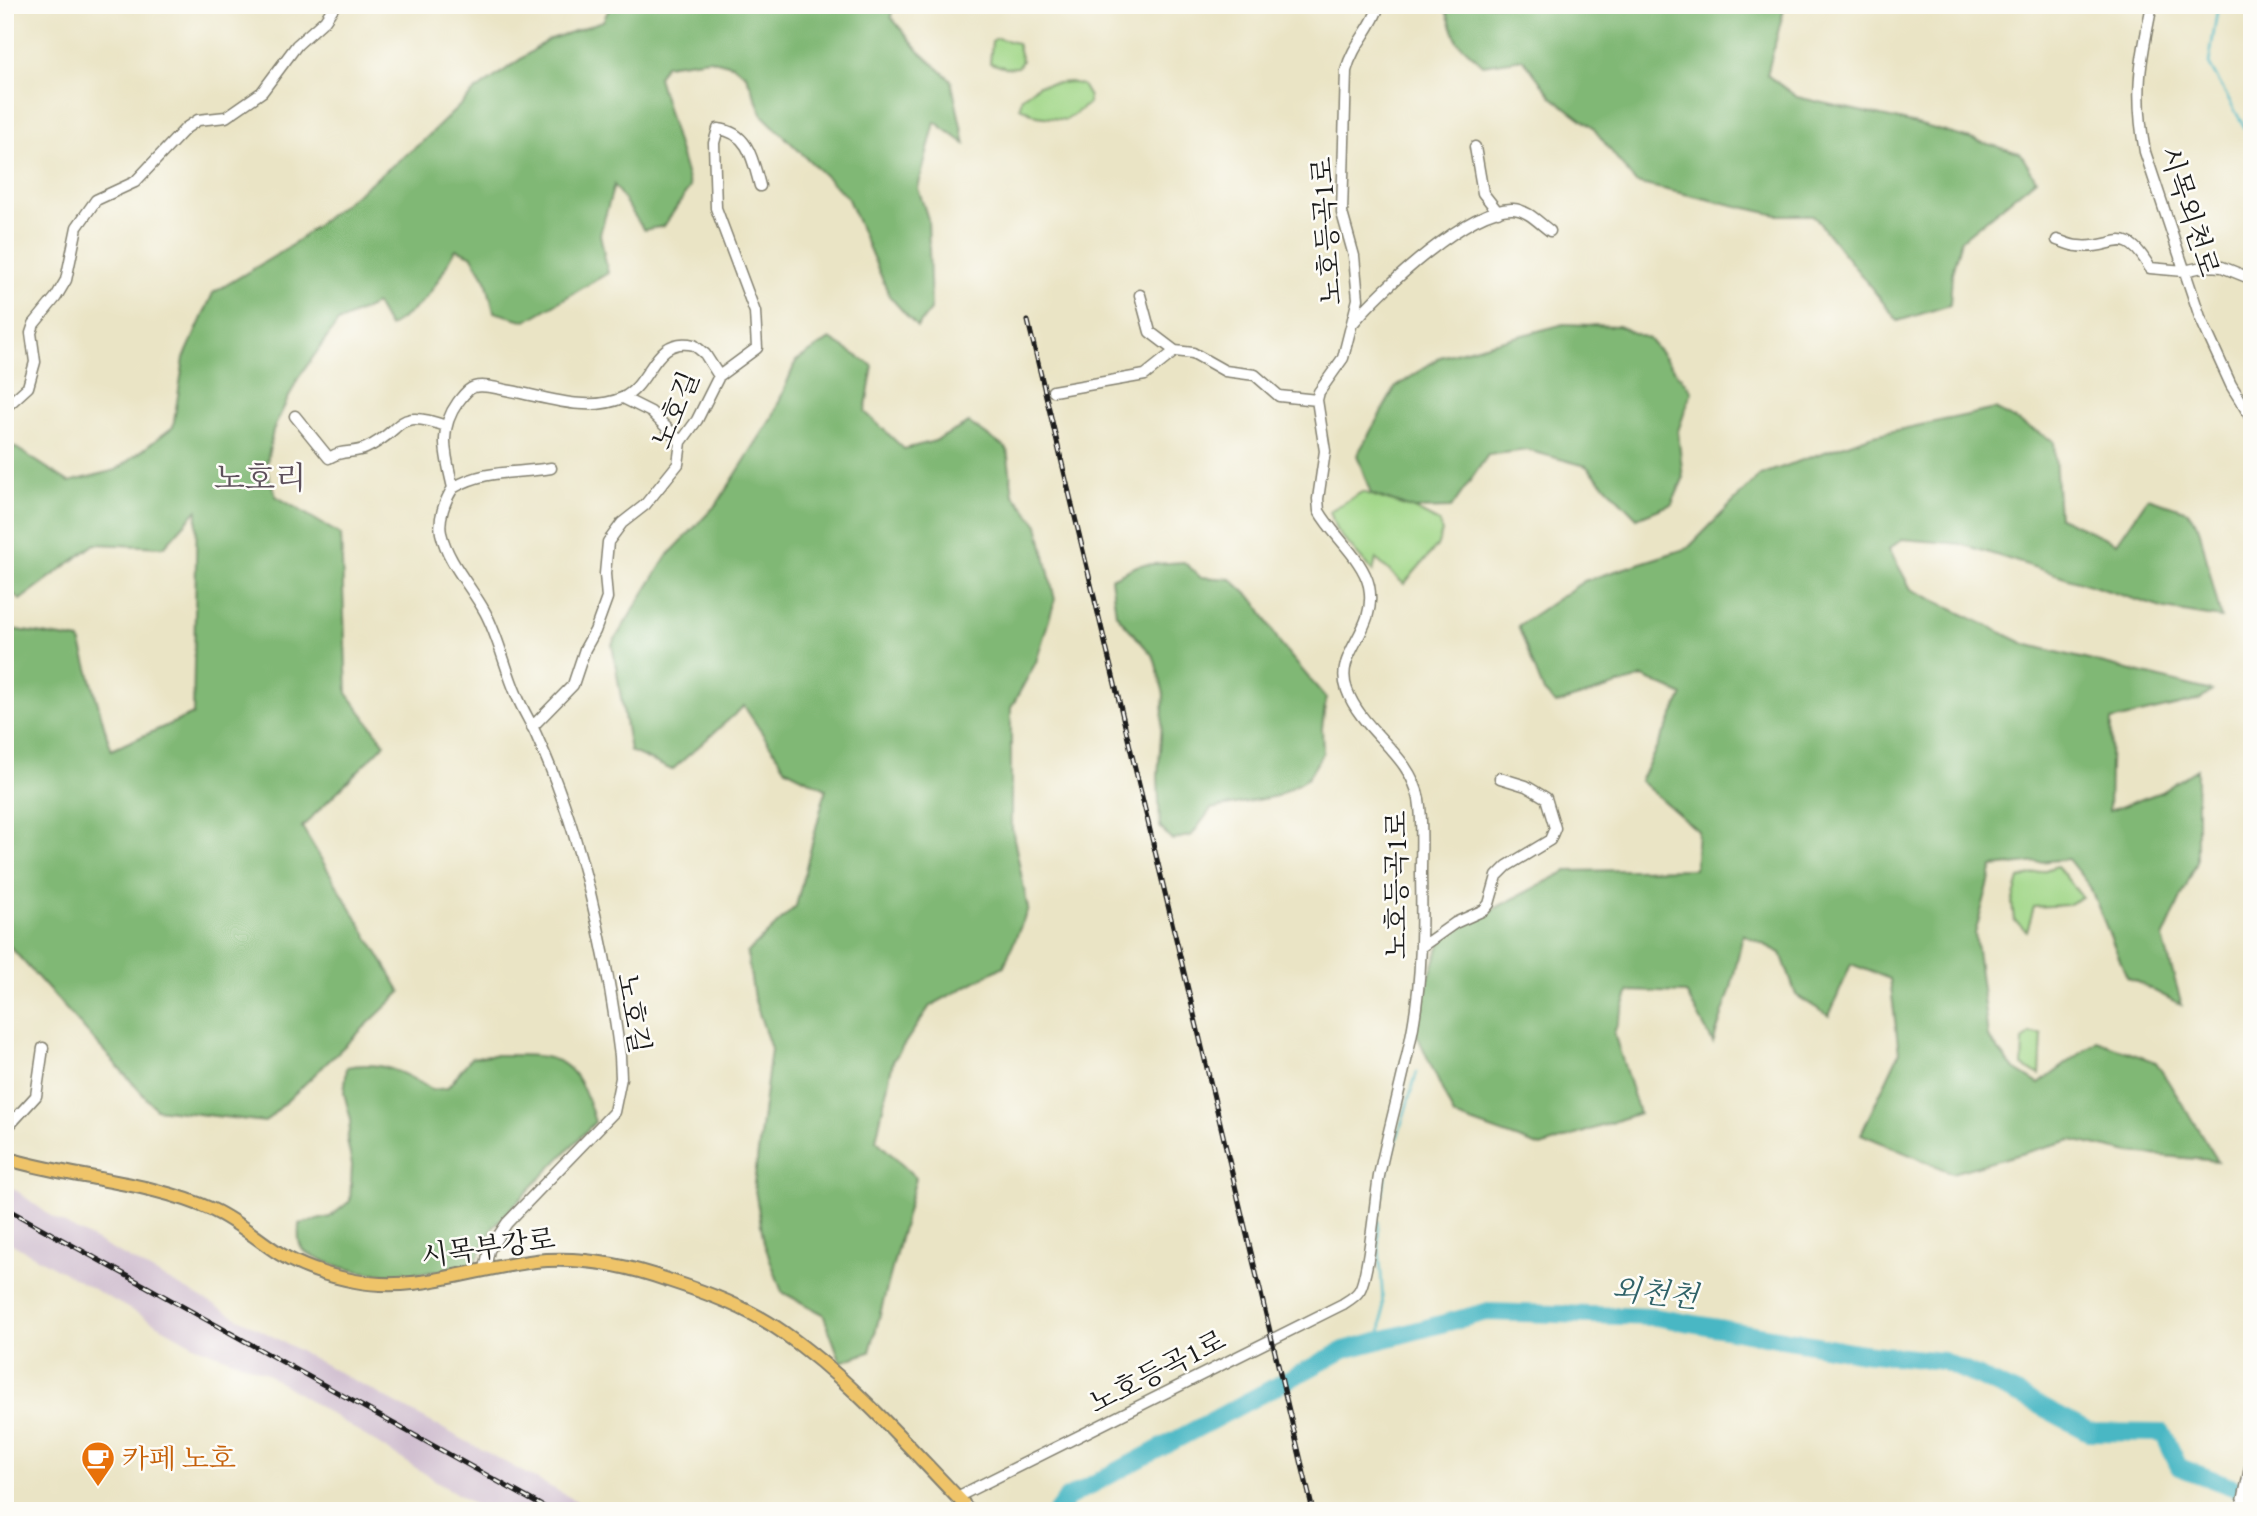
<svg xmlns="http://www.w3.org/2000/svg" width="2257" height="1516" viewBox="0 0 2257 1516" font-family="'EB Garamond','Noto Serif KR',serif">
  <rect width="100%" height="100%" fill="#fdfcf7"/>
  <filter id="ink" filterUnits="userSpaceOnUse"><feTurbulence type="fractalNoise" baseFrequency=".0143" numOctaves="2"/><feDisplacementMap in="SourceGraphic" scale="14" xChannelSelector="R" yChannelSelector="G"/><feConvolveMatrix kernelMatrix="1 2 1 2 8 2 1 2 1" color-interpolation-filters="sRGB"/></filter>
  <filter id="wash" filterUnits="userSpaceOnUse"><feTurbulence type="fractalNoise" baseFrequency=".00686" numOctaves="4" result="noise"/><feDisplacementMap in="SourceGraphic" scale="28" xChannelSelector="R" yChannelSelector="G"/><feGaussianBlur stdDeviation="1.57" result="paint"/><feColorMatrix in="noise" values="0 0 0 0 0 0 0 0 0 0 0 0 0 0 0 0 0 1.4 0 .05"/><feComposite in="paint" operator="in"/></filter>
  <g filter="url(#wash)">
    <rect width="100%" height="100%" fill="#eae4c5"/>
    <path fill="#cfbdcf" d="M5,1182L52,1217L595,1511H484L264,1372L196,1346L5,1240Z"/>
    <path fill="#a1d788" stroke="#5e7a52" stroke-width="2" d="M997,38L1017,43L1022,61L1018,67L1006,68L990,63L992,41Z
      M1070,82L1082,85L1089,97L1088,104L1066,120L1037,116L1020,107L1022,97L1039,85Z
      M1362,492L1414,509L1439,522L1442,532L1437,546L1404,584L1376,559L1373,572L1336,530L1330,511Z
      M2057,866L2082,897L2067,905L2034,907L2027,931L2014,920L2012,903L2019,879Z
      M2030,1034H2042L2040,1075L2022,1066L2023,1041Z"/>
    <path fill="#80b874" stroke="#4e6a48" stroke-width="2" d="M611,5H893L891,17L919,51L951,80L965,144L935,122L918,188L928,219L931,310L917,327L890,297L847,197L763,116L746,75L732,65L709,59L665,65L658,77L690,187L664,226L644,230L614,185L600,234L608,273L526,321L494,312L486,280L471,255L456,249C433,289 430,302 389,327L376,304L338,322L297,380L273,430L266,468L276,496L341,535L347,693L385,744L302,827L401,992L265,1122L156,1109L5,941V628L80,640L111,750L193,714L197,510L164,547L95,544L20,600L5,587V451L13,446L69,482L116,470L173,427L184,358L213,293L288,248L422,142L475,91L548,40L603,21Z
      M1444,5H1785L1767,75L1797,97L1921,125L2020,153L2036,179L1961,240L1952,273L1950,305L1898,321L1813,215H1777L1636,183L1593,128L1552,97L1523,59L1483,65L1457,41Z
      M1564,324L1618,326L1649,339L1692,391L1678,431L1683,479L1672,504L1637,518L1586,466L1527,450L1488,455L1451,508L1414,509L1371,494L1357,455L1395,388L1440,357Z
      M830,339L873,366L865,412L904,449L935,441L969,423L1007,449L1013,494L1038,525L1055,600L1036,662L1011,708V823L1028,909L1004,966L930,1006L893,1061L876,1140L916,1178L870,1352L841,1362L823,1314L782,1292L764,1243L754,1184L771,1049L754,998L747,953L796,906L826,789L786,769L744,706L672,770L630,751L612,644L667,556L717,504L773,416L796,361Z
      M1995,409L2054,441L2059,517L2117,543L2148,498L2188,511L2199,528L2221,618L2165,609L1961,544L1902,539L1889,549L1911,589L2025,644L2212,691L2200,700L2111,721L2109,811L2161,792L2197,769V862L2163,938L2182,1005L2127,977L2090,887L2068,859L1993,867L1975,934L1988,1037L2013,1068L2039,1084L2097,1041L2156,1062L2218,1161L2130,1153L2071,1140L1952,1173L1861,1134L1899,1053L1890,979L1851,964L1829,1016L1796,995L1781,953L1743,934L1731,988L1713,1043L1686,993L1629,991L1614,1033L1639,1113L1541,1147L1454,1116L1413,1026L1443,935L1567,871L1695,869L1698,831L1640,781L1683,695L1643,677L1556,704L1544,692L1518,626L1584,581L1688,548L1760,475L1870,436Z
      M1184,562L1200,577L1231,579L1256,602L1281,645L1326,698L1322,728L1323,753L1308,778L1277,796L1211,809L1192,835L1172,840L1160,827L1158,777L1164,694L1154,657L1116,614L1111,578L1139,565Z
      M489,1055C558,1055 574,1051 595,1122L494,1226L475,1263C426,1277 365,1281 318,1258C314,1256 306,1253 303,1250C297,1243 299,1232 299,1224L330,1217L350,1201L352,1165L347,1140L351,1120L344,1093L347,1067C380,1060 404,1072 432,1090L447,1088L471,1058Z"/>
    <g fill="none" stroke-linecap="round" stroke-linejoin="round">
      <path stroke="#49b7c4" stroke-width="2.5" d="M2218,5L2209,64L2252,141
        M1379,1214L1385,1178L1417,1072
        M1378,1221C1378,1261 1387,1301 1380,1341"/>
      <path stroke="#49b7c4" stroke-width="18" d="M1057,1511L1067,1498L1344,1350L1486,1312L1655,1317L1863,1353L1943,1361L2023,1397L2089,1432L2163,1433L2179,1467L2252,1494"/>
    </g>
  </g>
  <g filter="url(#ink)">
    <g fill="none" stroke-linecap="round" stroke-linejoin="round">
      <g stroke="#838070" stroke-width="13">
        <path id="minor" d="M2152,5C2140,62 2134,93 2145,152L2200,317L2231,385L2252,419
          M1475,147L1483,193L1498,212
          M2057,240C2064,242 2071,246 2078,246C2115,251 2123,221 2150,268L2184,271L2207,266L2222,267L2252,279
          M1140,295L1150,332L1175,351L1193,353L1225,371L1255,375L1279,396L1317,400
          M1354,322C1382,289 1469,207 1513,209C1528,210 1539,223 1550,231
          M719,376L757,348L755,312L716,208L714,143L718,129C749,132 753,161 760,186
          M1053,391L1145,375L1175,351
          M623,398L651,412L681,442
          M5,408L28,387L35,362L31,333L34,324L56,297L66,280L77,227L96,200L135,182L186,128L198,120L226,117L262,92L297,45L325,20L335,5
          M295,416L329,458C342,449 353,454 366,448C406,430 393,407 446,426
          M453,488C485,469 515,474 551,468
          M1421,947L1455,923L1484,910L1489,904L1497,876L1507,866L1550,840L1555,828L1546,798L1526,786L1500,778
          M5,1130L36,1096L43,1048
          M485,1269L489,1250L507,1223L614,1112L621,1078L620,1056C607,954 581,832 538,739C532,724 523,711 517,696C505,669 499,638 485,612C471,586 448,563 441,533C438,519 445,500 453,488C446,456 437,431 458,402C462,397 467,389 474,387C485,384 500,389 511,391C545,397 588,413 622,398C652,385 653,335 694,345L705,354L719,376L697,420L681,442L678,464L645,505L622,523L608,542L605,574L607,598L595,631L585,649L573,685L532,727
          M957,1497L1343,1304C1349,1300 1355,1297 1359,1291C1369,1277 1375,1199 1379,1176C1389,1126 1404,1077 1413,1027C1422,976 1422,925 1421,873C1421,849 1423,823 1419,799C1410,753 1362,732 1347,690C1333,652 1378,632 1369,586C1363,559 1333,536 1319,511L1318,499L1325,451L1317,400L1319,392L1343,358L1358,299L1354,256L1342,213L1346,71C1353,43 1372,30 1379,5
          M963,1503L971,1511
          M2241,1511L2252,1458"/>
      </g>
      <g stroke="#838070" stroke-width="16">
        <path id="major" d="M5,1158C73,1179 150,1181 213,1210C237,1221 258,1240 280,1254C303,1268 329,1276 355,1281C420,1294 483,1264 547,1260C588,1258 629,1266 668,1280C708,1293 749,1308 784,1333C851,1380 907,1445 963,1503"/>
      </g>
      <use href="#minor" stroke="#fff" stroke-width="10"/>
      <use href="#major" stroke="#efc469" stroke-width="12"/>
      <g stroke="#1c1c1c" stroke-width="5">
        <path id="rail" d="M1028,321L1313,1511
          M5,1208L551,1511"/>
      </g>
      <use href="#rail" stroke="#fdfcf7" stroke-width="2.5" stroke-dasharray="8" stroke-linecap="butt"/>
    </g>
  </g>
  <defs>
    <g id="cafe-pin" transform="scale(1.75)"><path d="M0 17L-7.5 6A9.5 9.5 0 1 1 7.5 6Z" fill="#e8710a" stroke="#fdfcf7"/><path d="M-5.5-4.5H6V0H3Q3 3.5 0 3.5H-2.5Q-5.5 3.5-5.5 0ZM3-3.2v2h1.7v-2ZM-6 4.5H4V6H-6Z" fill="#fff"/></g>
  </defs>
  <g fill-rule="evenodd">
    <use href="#cafe-pin" x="98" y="1458"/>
  </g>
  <g text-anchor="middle" stroke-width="5" stroke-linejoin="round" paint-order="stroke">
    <g font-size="28" fill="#1c1c1c" stroke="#fdfcf7">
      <text transform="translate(2190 211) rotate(72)" y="10">시목외천로</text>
      <text transform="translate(1326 231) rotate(-94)" y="10">노호등곡1로</text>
      <text transform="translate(675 410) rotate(-68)" y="10">노호길</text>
      <text transform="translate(1396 885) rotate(-90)" y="10">노호등곡1로</text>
      <text transform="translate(634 1013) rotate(80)" y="10">노호길</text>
      <text transform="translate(488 1247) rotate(-8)" y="10">시목부강로</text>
      <text transform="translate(1157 1371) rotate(-27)" y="10">노호등곡1로</text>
    </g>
    <g font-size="28" fill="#c56008" stroke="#fdfcf7" text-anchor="start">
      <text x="122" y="1468">카페 노호</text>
    </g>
    <g font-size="30" font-style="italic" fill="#306268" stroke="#fdfcf7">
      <text transform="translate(1655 1293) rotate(6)" y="10">외천천</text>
    </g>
    <g font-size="32" fill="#5d505b" stroke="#fdfcf7">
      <text x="260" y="489">노호리</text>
    </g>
  </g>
  <rect width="2257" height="1516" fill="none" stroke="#fdfcf7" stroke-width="28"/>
</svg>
